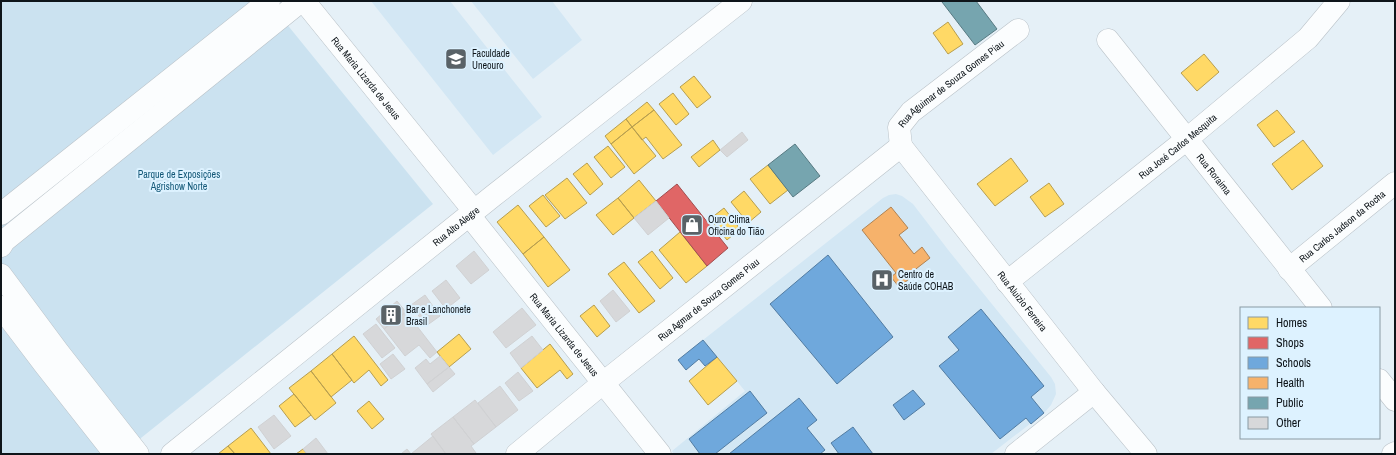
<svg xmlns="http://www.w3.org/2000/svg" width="1396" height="455" viewBox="0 0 1396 455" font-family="'Archivo Narrow',sans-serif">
  <rect width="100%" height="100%" fill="#e5f0f7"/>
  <path fill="#d3e7f4" d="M371,1H450L542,117L493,155Z
    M471,1H552L582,40L533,79Z
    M896,194L902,196L913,204L949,251L1051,377L1055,384L1056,394L1051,405L1044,413L991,454H674L672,451L745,391L703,340L883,198L889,195Z"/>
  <path fill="#cbe2f0" d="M1,1H268L433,204L121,454H1Z"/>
  <path fill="#ffd966" stroke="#b79e4f" d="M948,22L963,44L948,54L933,33Z
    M1204,54L1219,72L1197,91L1181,73Z
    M694,76L711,97L697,108L680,87Z
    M673,93L689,114L676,125L659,104Z
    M647,102L654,110L632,127L626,119Z
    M654,110L682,145L663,159L646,137L642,140L632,127Z
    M1277,110L1295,132L1274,147L1257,125Z
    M626,119L632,127L611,144L605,136Z
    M632,127L656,156L634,174L611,144Z
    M713,140L720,150L699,167L691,157Z
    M1303,140L1323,166L1292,190L1272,164Z
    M608,146L625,167L611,178L594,157Z
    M1011,158L1028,181L995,206L977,184Z
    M587,163L603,184L590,195L573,174Z
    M768,165L788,190L770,204L750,179Z
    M567,178L587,203L565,219L545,195Z
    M639,180L656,201L634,218L618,198Z
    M1049,183L1064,204L1045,217L1030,197Z
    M744,191L761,212L748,223L731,202Z
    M543,195L560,216L546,227L529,206Z
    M618,198L634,218L613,235L596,215Z
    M518,205L544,237L523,254L497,222Z
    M724,208L740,229L727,240L710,219Z
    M680,232L707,266L686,283L659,250Z
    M544,237L570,270L548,287L523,254Z
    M652,251L673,278L660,289L638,262Z
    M624,262L655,301L639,313L608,274Z
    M594,305L610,326L597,337L580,316Z
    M459,334L471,349L449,367L437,352Z
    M354,336L388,380L381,386L369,370L354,383L332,354Z
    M550,344L573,374L567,379L560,370L537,388L521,368Z
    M332,354L352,380L331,397L311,371Z
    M717,357L737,381L708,405L689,381Z
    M311,371L336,403L315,420L289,388Z
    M294,394L311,415L295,427L279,406Z
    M369,401L384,419L372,429L357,411Z
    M251,428L271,454H235L228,446Z
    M228,446L235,454H218Z
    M303,449L307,454H296Z"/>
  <path fill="#e06666" stroke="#a14e4f" d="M677,184L728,248L707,266L656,201Z"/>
  <path fill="#6fa8dc" stroke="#527ca2" d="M828,255L893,337L837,384L770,304Z
    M981,309L1044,386L1031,397L1044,413L1031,424L1026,418L1000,439L939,366L959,350L948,337Z
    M703,340L717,357L705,366L699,359L686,370L678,360Z
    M913,390L925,404L904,420L893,405Z
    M750,391L767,413L715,454H700L689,439Z
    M799,398L817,420L807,428L825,450L820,454H729Z
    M853,427L873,454H839L831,443Z"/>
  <path fill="#f6b26b" stroke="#b08353" d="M891,207L908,228L899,235L914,254L922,247L930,258L912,272L914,275L899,287L891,277L896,273L862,230Z"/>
  <path fill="#76a5af" stroke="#577a82" d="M943,1H976L997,29L975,45L942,2Z
    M795,144L820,176L793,197L768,165Z"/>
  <path fill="#d7d8da" stroke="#d0d1d3" d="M742,132L748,140L727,157L720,150Z
    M656,201L669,218L648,235L634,218Z
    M474,251L489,270L471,284L456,266Z
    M446,280L460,298L446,309L432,291Z
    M613,290L630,311L616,322L600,301Z
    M425,295L440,316L426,326L411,305Z
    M397,301L406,312L384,329L376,319Z
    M522,308L536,325L506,348L493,332Z
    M406,312L437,352L430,358L419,345L405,356L384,329Z
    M376,324L395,348L382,358L363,334Z
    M532,336L543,350L521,368L510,353Z
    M393,354L405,369L391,379L380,364Z
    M440,356L449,367L427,384L415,368L426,359L430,364Z
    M449,367L455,374L433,392L427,384Z
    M518,372L533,391L519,401L505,383Z
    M500,386L518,410L496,427L478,403Z
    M475,400L496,427L474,444L453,417Z
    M274,415L291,436L274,449L258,427Z
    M453,417L474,444L471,446L476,453L474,454H446L431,434Z
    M433,436L446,454H411Z
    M316,438L328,454H307L303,449Z
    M407,449L411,454H401Z"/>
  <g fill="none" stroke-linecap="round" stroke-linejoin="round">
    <g stroke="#bac2c8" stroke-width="23">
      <g id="minor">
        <path id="s1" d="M304,1L474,211"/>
        <path id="s2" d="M1108,40L1321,308"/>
        <path id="s3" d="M901,146L1094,392L1146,454"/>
        <path id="s4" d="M901,146L899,127L911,112L1018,30"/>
        <path d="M1,214L269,1"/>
        <path id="s5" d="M469,215L660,454"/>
        <path d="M1,246L4,241L301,1"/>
        <path id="s6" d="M1289,269L1395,183"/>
        <path d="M1,275L59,353L138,454"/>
        <path id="s7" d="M1007,282L1187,139L1308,38L1339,1"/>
        <path d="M1,307L45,365L115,454"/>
        <path d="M1379,380L1395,400"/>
        <path id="s8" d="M172,454L493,196L741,1"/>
        <path id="s9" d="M517,454L603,383L901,146"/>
        <path d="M1016,454L1094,392"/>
        <path d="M1393,454L1395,453"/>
      </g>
    </g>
    <use href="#minor" stroke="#fbfdfe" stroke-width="22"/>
  </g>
  <defs>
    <g id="university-square" transform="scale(1.15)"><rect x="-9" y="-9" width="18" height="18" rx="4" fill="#596267" stroke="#ddf2ff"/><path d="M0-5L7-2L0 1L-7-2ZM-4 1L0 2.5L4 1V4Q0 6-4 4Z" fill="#fff"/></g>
    <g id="shop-square" transform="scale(1.15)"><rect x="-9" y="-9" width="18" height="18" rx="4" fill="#596267" stroke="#ddf2ff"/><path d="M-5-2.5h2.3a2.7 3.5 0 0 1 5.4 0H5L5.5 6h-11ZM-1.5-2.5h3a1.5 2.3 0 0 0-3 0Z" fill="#fff"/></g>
    <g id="hospital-square" transform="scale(1.15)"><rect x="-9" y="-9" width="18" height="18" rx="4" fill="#596267" stroke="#ddf2ff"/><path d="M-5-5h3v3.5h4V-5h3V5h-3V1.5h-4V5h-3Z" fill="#fff"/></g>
    <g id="building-square" transform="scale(1.15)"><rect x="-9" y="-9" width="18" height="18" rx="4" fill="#596267" stroke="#ddf2ff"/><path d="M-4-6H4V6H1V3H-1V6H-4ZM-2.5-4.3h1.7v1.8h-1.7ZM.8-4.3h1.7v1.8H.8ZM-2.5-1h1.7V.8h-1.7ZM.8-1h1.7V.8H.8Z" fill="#fff"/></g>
  </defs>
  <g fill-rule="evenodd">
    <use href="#university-square" x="456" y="59"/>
    <use href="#shop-square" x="692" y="225"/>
    <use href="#hospital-square" x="882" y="280"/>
    <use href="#building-square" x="391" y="315"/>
  </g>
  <g text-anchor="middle" stroke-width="4" stroke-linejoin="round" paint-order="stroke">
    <g font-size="10" fill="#0e151a" stroke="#ddf2ff" text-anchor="start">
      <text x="472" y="57">Faculdade<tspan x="472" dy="12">Uneouro</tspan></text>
      <text x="708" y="223">Ouro Clima<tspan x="708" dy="12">Oficina do Tião</tspan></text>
      <text x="898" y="278">Centro de<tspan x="898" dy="12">Saúde COHAB</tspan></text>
      <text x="406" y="313">Bar e Lanchonete<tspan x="406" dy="12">Brasil</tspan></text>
    </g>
    <g font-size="10" fill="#0e151a" stroke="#ddf2ff">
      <text dy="4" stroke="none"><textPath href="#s1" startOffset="99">Rua Maria Lizarda de Jesus</textPath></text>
      <text dy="4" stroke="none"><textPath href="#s4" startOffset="87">Rua Aguimar de Souza Gomes Piau</textPath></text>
      <text dy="4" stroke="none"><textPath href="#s7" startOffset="218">Rua José Carlos Mesquita</textPath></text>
      <text dy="4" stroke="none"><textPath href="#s2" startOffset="171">Rua Roraima</textPath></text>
      <text dy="4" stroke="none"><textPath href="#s8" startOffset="364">Rua Alto Alegre</textPath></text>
      <text dy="4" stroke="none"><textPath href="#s6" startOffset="68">Rua Carlos Jadson da Rocha</textPath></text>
      <text dy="4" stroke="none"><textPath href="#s9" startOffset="246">Rua Agmar de Souza Gomes Piau</textPath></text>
      <text dy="4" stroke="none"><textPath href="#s3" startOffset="197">Rua Aluizio Ferreira</textPath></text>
      <text dy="4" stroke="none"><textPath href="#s5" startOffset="153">Rua Maria Lizarda de Jesus</textPath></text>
    </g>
    <g font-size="10" fill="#135878" stroke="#ddf2ff">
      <text x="179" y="178">Parque de Exposições<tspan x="179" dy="12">Agrishow Norte</tspan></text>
    </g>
  </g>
  <rect width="1396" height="455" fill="none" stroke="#0e151a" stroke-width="4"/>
  <rect x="1240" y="307" width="140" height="132" fill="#ddf2ff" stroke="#8a9aa3"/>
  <rect x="1248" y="317" width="20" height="12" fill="#ffd966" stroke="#8a9aa3"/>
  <text x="1276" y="327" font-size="12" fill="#0e151a">Homes</text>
  <rect x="1248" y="337" width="20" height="12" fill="#e06666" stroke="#8a9aa3"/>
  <text x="1276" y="347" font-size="12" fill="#0e151a">Shops</text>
  <rect x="1248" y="357" width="20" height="12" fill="#6fa8dc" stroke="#8a9aa3"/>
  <text x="1276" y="367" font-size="12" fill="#0e151a">Schools</text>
  <rect x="1248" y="377" width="20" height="12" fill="#f6b26b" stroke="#8a9aa3"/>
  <text x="1276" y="387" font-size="12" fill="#0e151a">Health</text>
  <rect x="1248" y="397" width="20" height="12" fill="#76a5af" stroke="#8a9aa3"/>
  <text x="1276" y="407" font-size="12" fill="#0e151a">Public</text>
  <rect x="1248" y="417" width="20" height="12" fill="#d7d8da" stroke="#8a9aa3"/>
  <text x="1276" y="427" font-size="12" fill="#0e151a">Other</text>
</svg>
